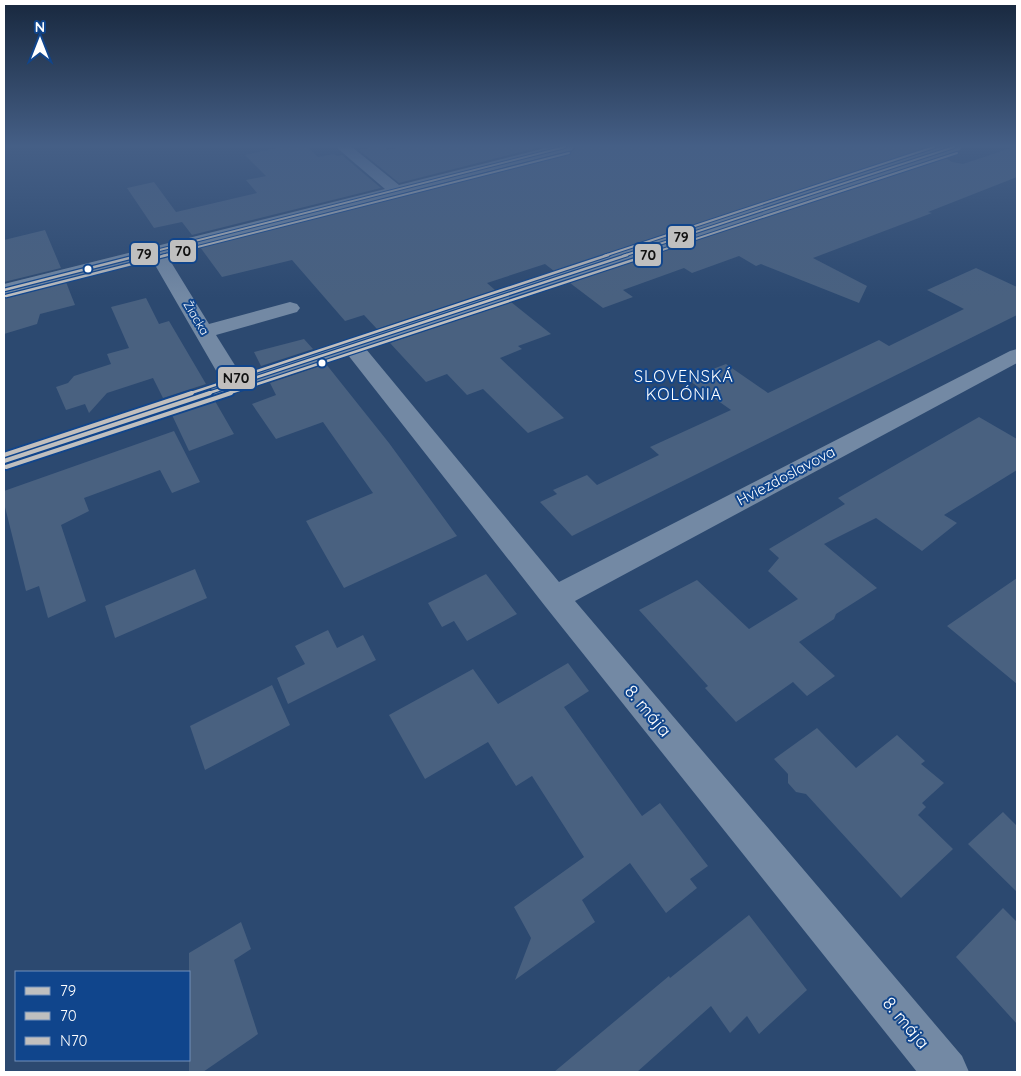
<svg xmlns="http://www.w3.org/2000/svg" width="1021" height="1076" viewBox="0 0 1021 1076" font-family="Quicksand,sans-serif">
  <rect width="100%" height="100%" fill="#2c4970"/>
  <path fill="#496180" d="M282,147H307L318,157L334,154L337,156L342,155L381,188L192,235L182,222L154,228L127,188L154,182L176,212L257,193L246,180L266,176L245,155Z
    M372,147H385L388,150L399,147H540L399,183L359,150Z
    M576,147H917L924,150L554,271L545,264L487,283L495,290L377,329L364,315L345,321L292,260L222,277L200,247L572,152Z
    M1014,147H1017V177L928,212L932,213L813,258L867,286L859,303L761,264L756,266L739,256L692,273L684,268L623,290L633,297L603,308L570,283L944,157L952,162L963,164Z
    M45,230L61,268L4,282V240Z
    M976,268L1017,287V315L572,536L540,502L557,494L553,490L587,475L597,485L659,455L650,447L731,410L687,379L726,364L768,393L879,340L889,346L964,309L927,290Z
    M66,282L75,305L40,314L37,324L4,334V298Z
    M146,298L159,324L169,321L206,384L163,398L153,378L107,393L89,413L85,404L66,410L56,387L68,383L74,376L111,364L107,354L129,348L111,307Z
    M511,302L551,334L518,346L522,349L500,358L564,418L528,433L483,389L467,395L447,374L426,382L390,343Z
    M304,339L313,349L261,366L254,352Z
    M326,364L389,443L457,536L344,588L306,521L373,493L323,422L276,439L252,404L276,395L270,383Z
    M215,401L234,434L189,451L172,415Z
    M979,417L1017,439V470L944,515L957,523L922,551L876,518L824,544L877,588L836,614L834,619L799,642L835,676L807,696L793,682L736,722L705,688L708,686L639,610L697,580L749,629L798,599L768,571L779,558L769,549L845,504L838,498Z
    M174,431L200,482L172,493L160,470L84,498L89,511L61,525L86,601L48,618L39,586L26,591L4,503V491Z
    M195,569L207,598L115,638L105,606Z
    M486,574L517,614L467,641L454,621L442,627L428,603Z
    M1017,578V684L947,626Z
    M328,630L337,648L363,635L376,660L288,704L277,678L305,664L295,646Z
    M568,663L589,691L564,707L642,816L660,803L708,866L690,879L697,888L666,913L630,863L582,900L595,922L515,980L531,938L514,907L584,857L532,776L516,786L488,742L425,779L389,715L473,669L498,704Z
    M272,685L290,725L205,770L190,726Z
    M817,728L856,768L897,735L925,761L921,764L944,783L922,803L926,807L918,815L953,849L901,898L806,794L796,792L788,783V774L774,759Z
    M1003,812L1017,826V892L968,844Z
    M1003,908L1017,922V1024L956,957Z
    M749,915L807,990L759,1034L747,1016L730,1033L711,1006L637,1072H554L669,976L670,978Z
    M241,922L251,949L234,960L258,1034L203,1072H189V953Z"/>
  <g fill="none" stroke-linecap="round" stroke-linejoin="round">
    <path fill="#7389a4" fill-rule="evenodd" d="M336,147H352L399,185L549,147H574L572,150L166,254L209,324L290,302L297,304L300,308L297,312L216,335L241,375L940,147H962L960,150L366,349L559,582L1010,351L1017,349V363L575,601L962,1056L969,1072H917L545,606L348,355L4,469V452L222,381L151,258L4,296V284L385,189Z"/>
    <g stroke="#10458c" stroke-width="4">
      <path id="bus-1-far2" d="M136,256L565,147
        M623,256L954,147"/>
    </g>
    <g stroke="#10458c" stroke-width="5">
      <path id="bus-1-far1" d="M4,290L141,255
        M206,394L627,255"/>
    </g>
    <g stroke="#10458c" stroke-width="8">
      <path id="bus-1" d="M4,461L210,393"/>
    </g>
    <g stroke="#10458c" stroke-width="4">
      <path id="bus-2-far2" d="M162,256L569,153
        M644,256L957,153"/>
    </g>
    <g stroke="#10458c" stroke-width="5">
      <path id="bus-2-far1" d="M6,296L167,255
        M227,394L648,255"/>
    </g>
    <g stroke="#10458c" stroke-width="8">
      <path id="bus-2" d="M6,467L231,393"/>
    </g>
    <g stroke="#10458c" stroke-width="4">
      <path id="bus-3-far2" d="M604,256L934,147"/>
    </g>
    <g stroke="#10458c" stroke-width="5">
      <path id="bus-3-far1" d="M188,394L608,255"/>
    </g>
    <g stroke="#10458c" stroke-width="8">
      <path id="bus-3" d="M4,455L192,393"/>
    </g>
    <use href="#bus-1-far2" stroke="#bfbfbf" stroke-width="2"/>
    <use href="#bus-1-far1" stroke="#bfbfbf" stroke-width="2.5"/>
    <use href="#bus-1" stroke="#bfbfbf" stroke-width="4"/>
    <use href="#bus-2-far2" stroke="#bfbfbf" stroke-width="2"/>
    <use href="#bus-2-far1" stroke="#bfbfbf" stroke-width="2.5"/>
    <use href="#bus-2" stroke="#bfbfbf" stroke-width="4"/>
    <use href="#bus-3-far2" stroke="#c2bfbd" stroke-width="2"/>
    <use href="#bus-3-far1" stroke="#c2bfbd" stroke-width="2.5"/>
    <use href="#bus-3" stroke="#c2bfbd" stroke-width="4"/>
  </g>
  <linearGradient id="sky" x2="0" y2="1"><stop stop-color="#18283e"/><stop offset="0.49" stop-color="#455f86"/><stop offset="1" stop-color="#455f86" stop-opacity="0"/></linearGradient>
  <rect width="1021" height="298" fill="url(#sky)"/>
  <g fill="#fff" stroke="#10458c" stroke-width="2">
    <circle cx="88" cy="269" r="4.5"/>
    <circle cx="322" cy="363" r="4.5"/>
  </g>
  <g text-anchor="middle" stroke-width="4" stroke-linejoin="round" paint-order="stroke">
    <g font-size="12" fill="#fff" stroke="#10458c">
      <text transform="translate(196 318) rotate(59)" y="4">Žiacka</text>
    </g>
    <g font-size="15" fill="#fff" stroke="#10458c">
      <text transform="translate(786 476) rotate(-28)" y="5">Hviezdoslavova</text>
    </g>
    <g font-size="16" letter-spacing="1" fill="#fff" stroke="#10458c">
      <text x="684" y="382">SLOVENSKÁ<tspan x="684" dy="18">KOLÓNIA</tspan></text>
    </g>
    <g font-size="18" fill="#fff" stroke="#10458c">
      <text transform="translate(648 711) rotate(50)" y="6">8. mája</text>
      <text transform="translate(906 1023) rotate(50)" y="6">8. mája</text>
    </g>
  </g>
  <g stroke="#10458c" stroke-width="2">
    <rect x="667" y="225" width="28" height="24" rx="5" fill="#bfbfbf"/>
    <rect x="169" y="239" width="28" height="24" rx="5" fill="#bfbfbf"/>
    <rect x="130" y="242" width="29" height="24" rx="5" fill="#bfbfbf"/>
    <rect x="634" y="243" width="28" height="24" rx="5" fill="#bfbfbf"/>
    <rect x="217" y="366" width="39" height="24" rx="5" fill="#c2bfbd"/>
  </g>
  <g font-size="14" text-anchor="middle" font-weight="bold" fill="#111">
    <text x="681" y="242">79</text>
    <text x="183" y="256">70</text>
    <text x="144" y="259">79</text>
    <text x="648" y="260">70</text>
    <text x="236" y="383">N70</text>
  </g>
  <rect width="1021" height="1076" fill="none" stroke="#ffffff" stroke-width="10"/>
  <rect x="15" y="971" width="175" height="90" fill="#10458c" stroke="#708fba"/>
  <rect x="25" y="987" width="25" height="8" fill="#bfbfbf" stroke="#708fba"/>
  <text x="60" y="996" font-size="15" fill="#ffffff">79</text>
  <rect x="25" y="1012" width="25" height="8" fill="#bfbfbf" stroke="#708fba"/>
  <text x="60" y="1021" font-size="15" fill="#ffffff">70</text>
  <rect x="25" y="1037" width="25" height="8" fill="#c2bfbd" stroke="#708fba"/>
  <text x="60" y="1046" font-size="15" fill="#ffffff">N70</text>
  <g transform="translate(40 40)" stroke="#10458c" stroke-width="4" paint-order="stroke">
  <path d="M0-4L9 19L0 12L-9 19Z" fill="#ffffff"/>
  <text y="-8" font-size="14" font-weight="bold" text-anchor="middle" fill="#ffffff">N</text>
  </g>
</svg>
